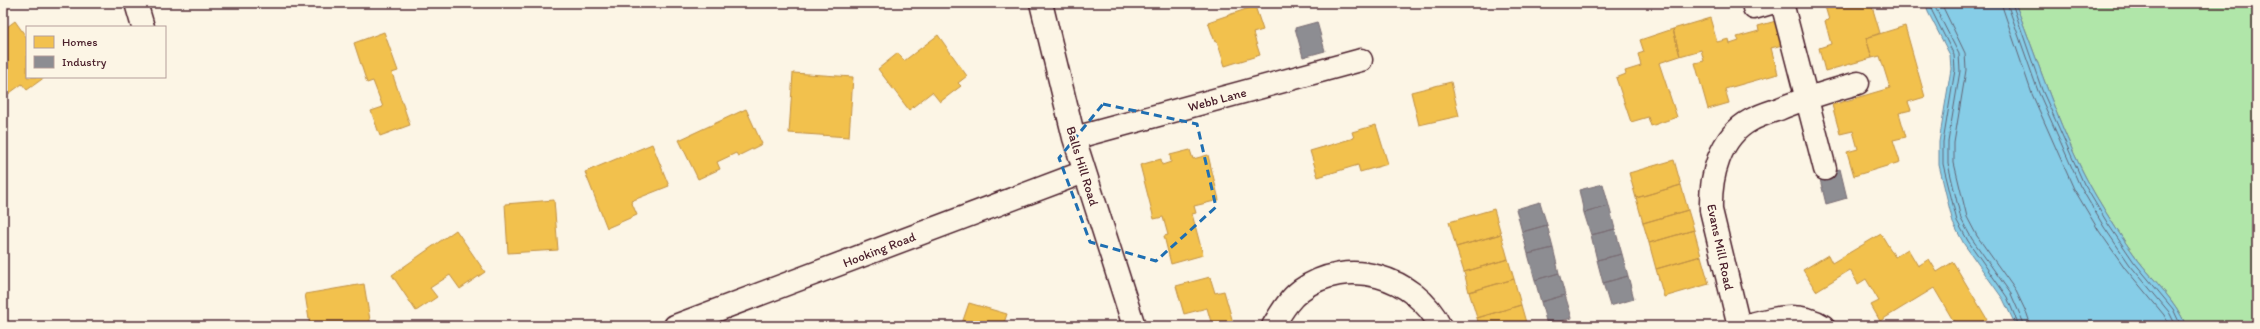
<svg xmlns="http://www.w3.org/2000/svg" width="2260" height="329" viewBox="0 0 2260 329" font-family="Itim,sans-serif">
  <rect width="100%" height="100%" fill="#fcf5e5"/>
  <filter id="ink" filterUnits="userSpaceOnUse"><feTurbulence type="fractalNoise" baseFrequency=".025" numOctaves="2"/><feDisplacementMap in="SourceGraphic" scale="8" xChannelSelector="R" yChannelSelector="G"/><feConvolveMatrix kernelMatrix="1 2 1 2 8 2 1 2 1" color-interpolation-filters="sRGB"/></filter>
  <g filter="url(#ink)">
    <path fill="#b0e6a9" stroke="#7d826a" d="M2015,3H2257V326H2186C2176,301 2154,281 2138,260C2123,240 2109,218 2096,196C2061,136 2041,68 2015,3Z"/>
    <path fill="#86cde7" stroke="#6e879c" d="M1926,3H2015C2041,68 2061,136 2096,196C2109,218 2123,240 2138,260C2154,281 2176,301 2186,326H2016L2003,299L1964,244L1953,223L1939,165V142L1951,69L1950,55L1928,12Z"/>
    <path fill="#f2c14e" stroke="#c09044" d="M1824,3H1871L1880,33L1866,38L1872,58L1825,71L1819,48L1831,44L1825,21L1829,20Z
      M1255,6L1263,30L1253,33L1260,55L1225,66L1217,41L1215,42L1208,22Z
      M1710,18L1717,42L1729,39L1730,44L1739,41L1737,37L1759,31L1758,26L1783,19L1790,43L1771,48L1778,74L1725,89L1729,103L1708,109L1695,63L1704,61L1701,50L1680,56L1673,29Z
      M15,21L27,38V77H45L27,90L22,84L3,98V30Z
      M1905,26L1925,97L1908,102L1911,110L1899,113L1906,137L1893,140L1900,162L1854,176L1847,152L1858,149L1853,131L1840,134L1832,105L1890,88L1880,56L1872,58L1866,38Z
      M1673,29L1680,56L1659,63L1677,117L1651,126L1648,117L1631,122L1616,78L1626,74L1625,71L1641,66L1638,54L1644,52L1640,40Z
      M384,32L398,71L392,73L410,125L380,136L371,111L383,107L373,81L367,83L354,43Z
      M938,35L967,76L958,83L961,86L940,102L932,92L909,110L878,69L898,53L904,61Z
      M793,73L853,77L849,137L789,133Z
      M1451,82L1459,116L1419,125L1411,92Z
      M746,109L762,144L738,156L736,153L717,162L720,169L698,179L679,140Z
      M1376,125L1388,164L1360,172L1358,165L1318,177L1310,151L1354,138L1352,132Z
      M652,144L669,186L631,201L637,215L607,228L585,172Z
      M1190,150L1193,159L1208,155L1219,200L1194,206L1196,213L1192,214L1203,255L1171,264L1164,236L1168,235L1163,217L1154,219L1140,165L1161,159L1162,165L1171,162L1170,155Z
      M1674,160L1681,185L1636,198L1629,173Z
      M1681,185L1688,210L1643,223L1636,198Z
      M554,200L558,250L508,253L505,204Z
      M1494,209L1501,234L1456,247L1449,222Z
      M1688,210L1694,230L1649,243L1643,223Z
      M456,230L485,272L460,289L450,275L430,288L437,297L416,311L392,275Z
      M1694,230L1701,256L1656,269L1649,243Z
      M1501,234L1508,259L1464,272L1456,247Z
      M1881,234L1895,257L1908,249L1918,266L1929,259L1937,272L1953,262L1987,319L1975,326H1948L1954,322L1934,288L1880,321L1871,305L1879,301L1866,279L1858,284L1850,270L1816,291L1803,270L1828,255L1832,263Z
      M1701,256L1709,284L1664,297L1656,269Z
      M1508,259L1514,279L1469,292L1464,272Z
      M1210,277L1215,293L1224,291L1234,326H1206L1205,324L1211,322L1207,308L1184,314L1176,286Z
      M1514,279L1521,305L1477,318L1469,292Z
      M364,284L371,326H310L305,294Z
      M969,303L1007,314L1003,326H961Z
      M1521,305L1527,326H1479L1477,318Z
      M254,322L256,326H245Z
      M917,322L918,326H902Z"/>
    <path fill="#8d8d92" stroke="#796c73" d="M1317,22L1325,51L1303,57L1295,28Z
      M1840,169L1847,198L1826,204L1819,175Z
      M1603,184L1609,206L1584,213L1579,190Z
      M1540,202L1547,225L1522,232L1516,209Z
      M1609,206L1615,229L1591,235L1584,213Z
      M1547,225L1553,248L1528,254L1522,232Z
      M1615,229L1622,254L1597,260L1591,235Z
      M1553,248L1559,273L1535,280L1528,254Z
      M1622,254L1628,276L1603,283L1597,260Z
      M1559,273L1565,295L1541,302L1535,280Z
      M1628,276L1634,299L1610,306L1603,283Z
      M1565,295L1572,318L1547,325L1541,302Z"/>
    <g fill="none" stroke-linecap="round" stroke-linejoin="round">
      <path stroke="#626576" stroke-width="1" d="M1930,3L1932,11L1954,55L1955,70L1943,142V164L1957,221L1968,241L2007,297L2019,326
        M1935,3L1936,9L1959,54L1960,71L1948,142V164L1961,219L1972,239L2011,294L2025,326
        M1941,3L1965,53L1966,70L1954,143V163L1967,217L1977,236L2016,291L2027,314L2031,326
        M2001,3L2032,94L2074,189L2099,231L2125,268L2164,315L2170,326
        M2007,3L2038,91L2080,186L2104,227L2130,265L2169,312L2176,326
        M2012,3L2042,90L2084,184L2108,224L2134,262L2173,309L2181,326"/>
      <g stroke="#4a1f2b" stroke-width="25">
        <path id="minor" d="M136,3L143,27
          M1041,3L1074,138L1134,326
          M1782,3L1825,169
          M1754,8L1771,3
          M1074,138L1361,60
          M675,326L1084,172
          M1273,326C1281,313 1288,300 1301,290C1347,256 1415,276 1440,326
          M1739,326L1711,210C1710,177 1719,137 1751,120C1760,115 1770,112 1779,109C1805,98 1831,91 1858,83
          M1743,326C1770,319 1798,310 1823,326"/>
      </g>
      <use href="#minor" stroke="#fcf5e5" stroke-width="22"/>
    </g>
  </g>
  <path fill="none" stroke="#1f6fb2" stroke-width="3" stroke-dasharray="8 5" stroke-linejoin="round" d="M1103,104L1197,124L1216,207L1156,261L1090,242L1059,158Z"/>
  <g text-anchor="middle" stroke-width="4" stroke-linejoin="round" paint-order="stroke">
    <g font-size="13" fill="#4a1f2b" stroke="#fcf5e5">
      <text transform="translate(1217 99) rotate(-15)" y="5">Webb Lane</text>
      <text transform="translate(1083 166) rotate(73)" y="5">Balls Hill Road</text>
      <text transform="translate(1721 247) rotate(78)" y="5">Evans Mill Road</text>
      <text transform="translate(879 249) rotate(-21)" y="5">Hooking Road</text>
    </g>
  </g>
  <rect width="2260" height="329" fill="none" stroke="#fcf5e5" stroke-width="16"/>
  <rect x="8" y="8" width="2244" height="313" fill="none" stroke="#4a1f2b" stroke-width="1.5" filter="url(#ink)"/>
  <rect x="26" y="26" width="140" height="52" fill="#fcf5e5" stroke="#b59f9b"/>
  <rect x="34" y="36" width="20" height="12" fill="#f2c14e" stroke="#b59f9b"/>
  <text x="62" y="46" font-size="12" fill="#4a1f2b">Homes</text>
  <rect x="34" y="56" width="20" height="12" fill="#8d8d92" stroke="#b59f9b"/>
  <text x="62" y="66" font-size="12" fill="#4a1f2b">Industry</text>
</svg>
